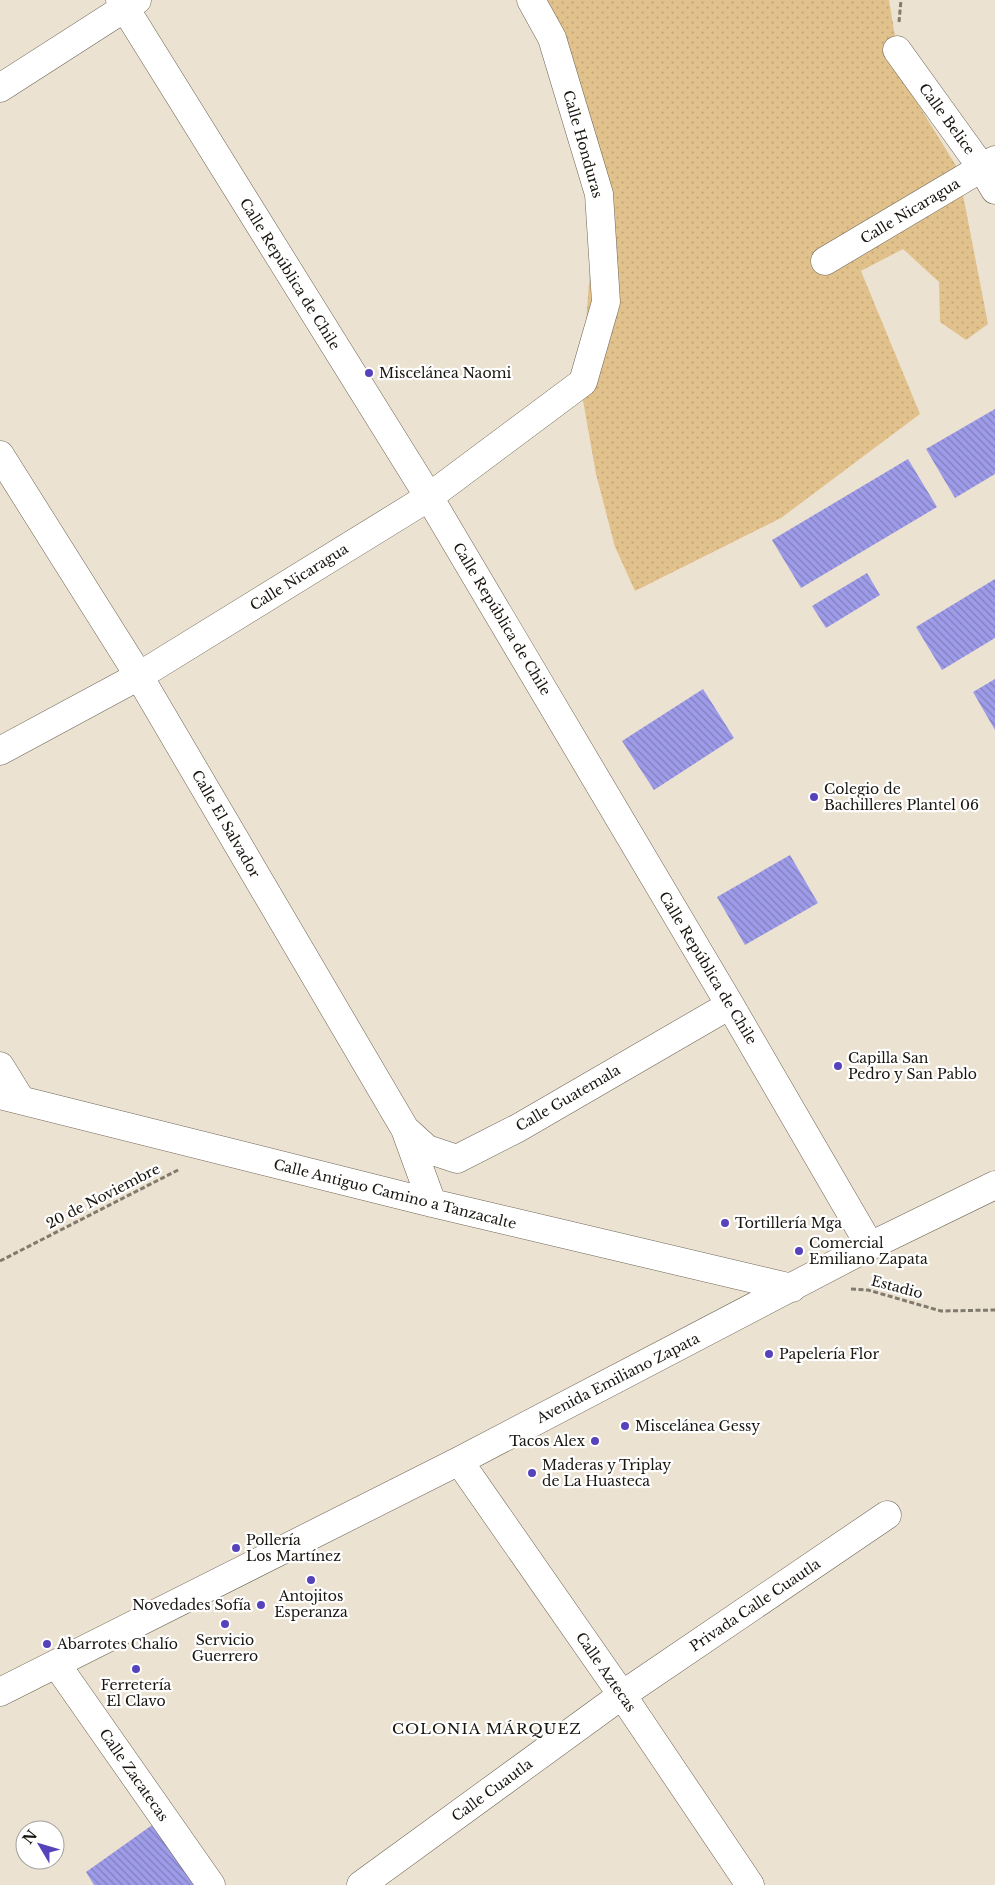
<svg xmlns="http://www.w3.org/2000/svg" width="995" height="1885" viewBox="0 0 995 1885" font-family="'Libre Baskerville',serif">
  <defs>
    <pattern id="grass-dots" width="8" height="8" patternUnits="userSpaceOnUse" patternTransform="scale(1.25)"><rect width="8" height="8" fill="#e2c28c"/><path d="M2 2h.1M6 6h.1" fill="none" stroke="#c1a678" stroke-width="1.8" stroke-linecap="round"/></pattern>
    <pattern id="building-back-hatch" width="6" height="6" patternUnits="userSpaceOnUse" patternTransform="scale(1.25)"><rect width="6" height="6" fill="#9e9ce9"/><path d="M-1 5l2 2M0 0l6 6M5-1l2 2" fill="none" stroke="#807ebb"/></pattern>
  </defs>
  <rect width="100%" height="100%" fill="#ece2d1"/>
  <path fill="url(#grass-dots)" d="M542,0H889L902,78L958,169L988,324L966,340L940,322L939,282L903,249L861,271L920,414L781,518L635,591L615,547L596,474L581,389L594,216Z"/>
  <path fill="url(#building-back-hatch)" d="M995,409V474L955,498L926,449Z
    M908,459L937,507L801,588L772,540Z
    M867,573L880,595L826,628L812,606Z
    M995,579V638L942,670L916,627Z
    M995,679V730L973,692Z
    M703,689L734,738L654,790L622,741Z
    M790,855L818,903L745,945L717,897Z
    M155,1823L199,1885H94L86,1872Z"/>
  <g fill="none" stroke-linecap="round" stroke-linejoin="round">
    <g stroke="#6d6455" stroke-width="29">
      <path id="minor" d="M120,0L429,497L730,1005L870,1246
        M897,50L982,168L995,190
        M0,88L137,0
        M825,261L995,160
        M0,455L139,676L405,1129L432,1203
        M0,751L139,676L429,497L583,382L606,302L599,194L552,38L531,0
        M0,1066L21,1100
        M0,1095L432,1203L792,1288
        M405,1129L427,1149L457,1159L518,1128L730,1005
        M459,1461L622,1695L750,1885
        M57,1665L211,1885
        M0,1692L459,1461L870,1246L995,1185
        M361,1885L622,1695L887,1515"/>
    </g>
    <path stroke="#817a6e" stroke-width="3" stroke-dasharray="5 2.5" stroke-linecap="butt" d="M899,22L901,0
      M0,1261L180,1169
      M851,1289L868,1290L941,1311L995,1310"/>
    <use href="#minor" stroke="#fff" stroke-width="28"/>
  </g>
  <g fill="#5643bb" stroke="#fff" stroke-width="2">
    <circle cx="369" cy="373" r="5"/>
    <circle cx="814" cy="797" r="5"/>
    <circle cx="838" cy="1066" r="5"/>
    <circle cx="725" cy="1223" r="5"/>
    <circle cx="799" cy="1251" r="5"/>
    <circle cx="769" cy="1354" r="5"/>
    <circle cx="625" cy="1426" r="5"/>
    <circle cx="595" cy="1441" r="5"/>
    <circle cx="532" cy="1473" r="5"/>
    <circle cx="236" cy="1548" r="5"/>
    <circle cx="311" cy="1580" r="5"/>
    <circle cx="261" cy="1605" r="5"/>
    <circle cx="225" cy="1624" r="5"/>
    <circle cx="47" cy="1644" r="5"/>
    <circle cx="136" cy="1669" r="5"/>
  </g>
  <g text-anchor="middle" stroke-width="4.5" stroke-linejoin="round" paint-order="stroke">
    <g font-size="14" fill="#19150f" stroke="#fff">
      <text transform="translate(947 119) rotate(54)" y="5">Calle Belice</text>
      <text transform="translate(583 144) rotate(74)" y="5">Calle Honduras</text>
      <text transform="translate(910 211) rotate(-31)" y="5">Calle Nicaragua</text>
      <text transform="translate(290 274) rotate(58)" y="5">Calle República de Chile</text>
      <text transform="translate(299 577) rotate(-32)" y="5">Calle Nicaragua</text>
      <text transform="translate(502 619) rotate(59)" y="5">Calle República de Chile</text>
      <text transform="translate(226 824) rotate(60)" y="5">Calle El Salvador</text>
      <text transform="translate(708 968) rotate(59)" y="5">Calle República de Chile</text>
      <text transform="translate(568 1098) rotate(-30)" y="5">Calle Guatemala</text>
      <text transform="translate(395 1194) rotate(14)" y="5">Calle Antiguo Camino a Tanzacalte</text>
      <text transform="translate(103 1196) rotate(-27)" y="5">20 de Noviembre</text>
      <text transform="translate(897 1287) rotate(15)" y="5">Estadio</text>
      <text transform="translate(618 1378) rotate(-27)" y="5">Avenida Emiliano Zapata</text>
      <text transform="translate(755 1605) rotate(-34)" y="5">Privada Calle Cuautla</text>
      <text transform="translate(606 1672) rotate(55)" y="5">Calle Aztecas</text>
      <text transform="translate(134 1775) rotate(55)" y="5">Calle Zacatecas</text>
      <text transform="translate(492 1790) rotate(-36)" y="5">Calle Cuautla</text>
    </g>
    <g font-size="14" fill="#19150f" stroke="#fff" text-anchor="start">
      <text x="379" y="378">Miscelánea Naomi</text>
      <text x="824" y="794">Colegio de<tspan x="824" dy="16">Bachilleres Plantel 06</tspan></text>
      <text x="848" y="1063">Capilla San<tspan x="848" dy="16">Pedro y San Pablo</tspan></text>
      <text x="735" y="1228">Tortillería Mga</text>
      <text x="809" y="1248">Comercial<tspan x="809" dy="16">Emiliano Zapata</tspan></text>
      <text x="779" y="1359">Papelería Flor</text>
      <text x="635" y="1431">Miscelánea Gessy</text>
      <text x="585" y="1446" text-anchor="end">Tacos Alex</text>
      <text x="542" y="1470">Maderas y Triplay<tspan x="542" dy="16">de La Huasteca</tspan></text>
      <text x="246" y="1545">Pollería<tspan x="246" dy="16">Los Martínez</tspan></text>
      <text x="311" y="1601" text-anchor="middle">Antojitos<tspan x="311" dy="16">Esperanza</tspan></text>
      <text x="251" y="1610" text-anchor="end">Novedades Sofía</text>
      <text x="225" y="1645" text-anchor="middle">Servicio<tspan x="225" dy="16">Guerrero</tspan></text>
      <text x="57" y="1649">Abarrotes Chalío</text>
      <text x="136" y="1690" text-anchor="middle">Ferretería<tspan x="136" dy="16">El Clavo</tspan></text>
    </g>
    <g font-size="15" letter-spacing="1" fill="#19150f" stroke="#fff">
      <text x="487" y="1734">COLONIA MÁRQUEZ</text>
    </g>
  </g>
  <g transform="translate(40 1845) rotate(308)"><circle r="24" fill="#ffffff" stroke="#a3a19f"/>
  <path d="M0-4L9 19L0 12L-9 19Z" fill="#5643bb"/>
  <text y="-8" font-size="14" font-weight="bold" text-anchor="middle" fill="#19150f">N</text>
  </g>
</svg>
